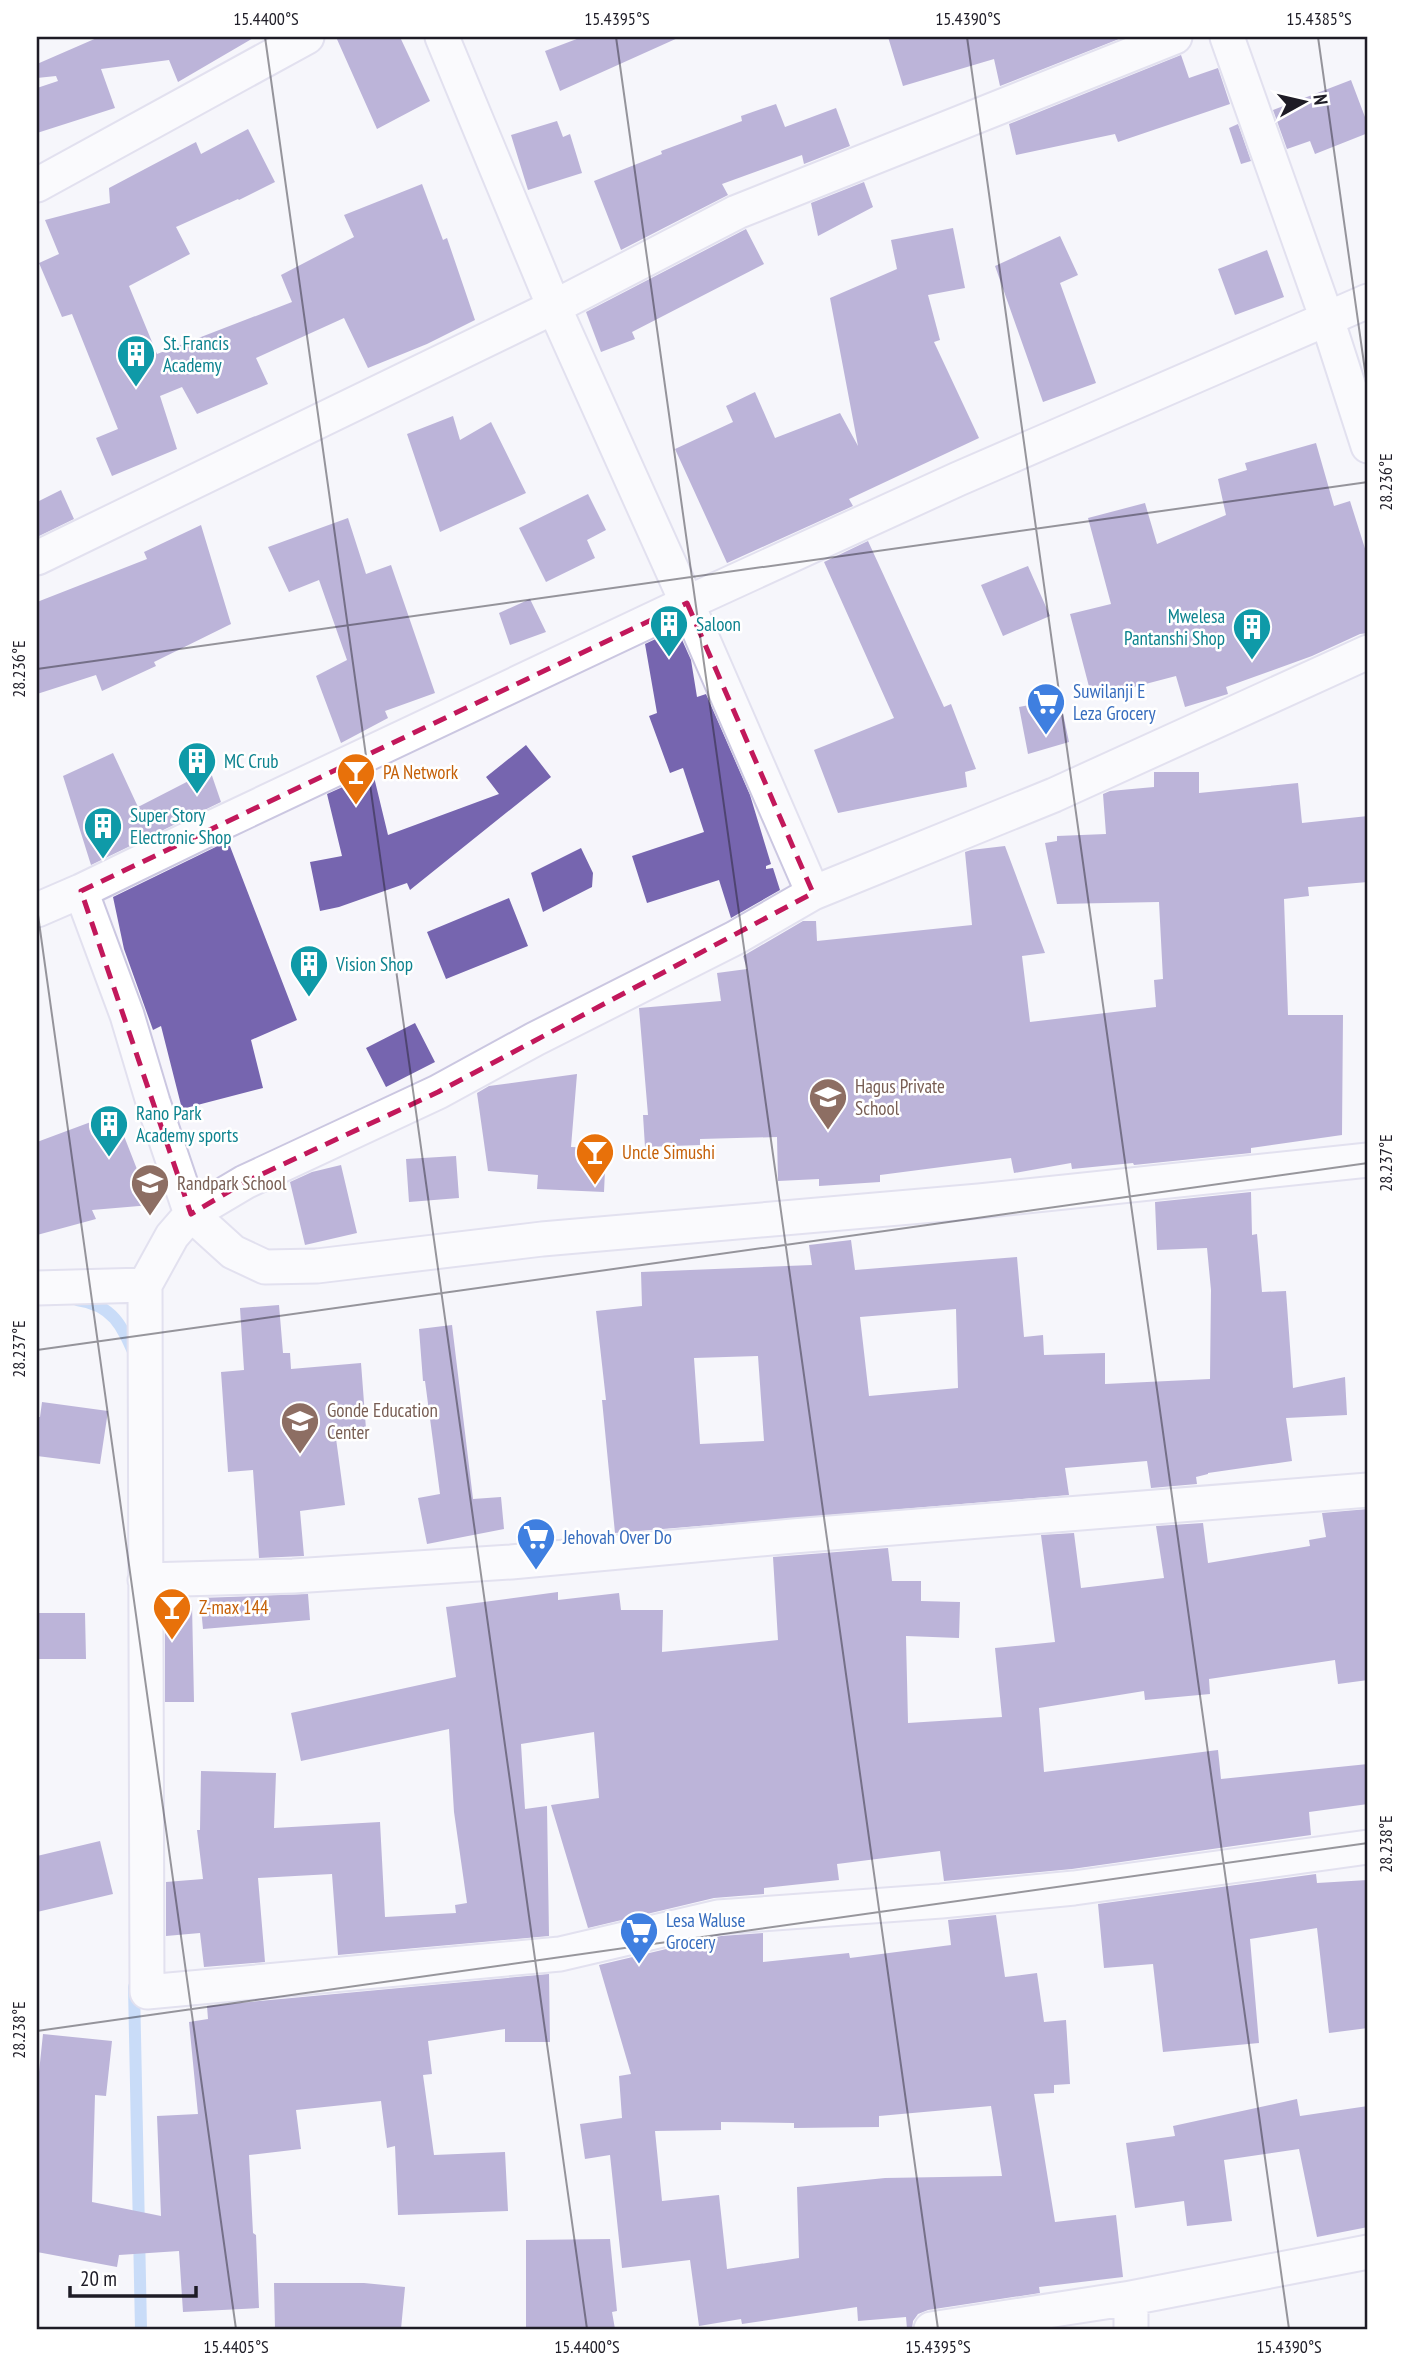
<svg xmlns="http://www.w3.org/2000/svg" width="1405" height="2366" viewBox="0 0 1405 2366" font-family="'PT Sans Narrow',sans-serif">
  <rect width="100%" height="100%" fill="#f6f5fb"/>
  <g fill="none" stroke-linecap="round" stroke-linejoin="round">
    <path stroke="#93bdf3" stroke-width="12" d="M77,1300C113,1305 122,1326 135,1356
      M134,1987L141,2329"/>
  </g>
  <path fill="#7665af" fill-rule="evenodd" d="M99,37H255L178,82L169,60L101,69L115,108L37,133V88L58,81L56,76L37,78V64Z
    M336,37H400L430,101L377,129Z
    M582,37H680L560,91L545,51Z
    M888,37H1124L1000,86L994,59L903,86Z
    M1181,55L1189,78L1218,68L1230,104L1118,142L1115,134L1016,155L1009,124Z
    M1351,80L1368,125V133L1315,154L1310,141L1287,149L1273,110Z
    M776,104L785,127L836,108L850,146L804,164L802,155L722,184L728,195L621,250L594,181L662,154L661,151L742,121L741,116Z
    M557,121L563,137L570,134L582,173L528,190L511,135Z
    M1238,124L1251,161L1241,164L1229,128Z
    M248,129L275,182L239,200L238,199L176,227L190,254L129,286L157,354L292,302L281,275L354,237L344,215L422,184L443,240L447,238L475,320L427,344L368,368L344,318L256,358L268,384L197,414L182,387L160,396L177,449L112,476L96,438L118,429L72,314L62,317L39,263L59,254L45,220L110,203L109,188L196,142L201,154Z
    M864,182L873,207L818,236L811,203Z
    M953,228L965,288L928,295L940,340L934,342L979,438L849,499L853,506L727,563L675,449L733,422L726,406L755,392L775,438L840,413L858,446L830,298L897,269L891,240Z
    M746,229L764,264L632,332L635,339L601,352L586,312Z
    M1060,236L1078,275L1060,283L1096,383L1043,402L995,266Z
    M1267,250L1284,297L1235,315L1218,269Z
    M453,416L460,440L491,422L526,493L440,532L407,434Z
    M1316,443L1334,506L1350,501L1368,558V633L1360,634L1312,656L1226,687L1228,694L1185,707L1176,676L1092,698L1070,614L1111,604L1088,518L1145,503L1157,544L1226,515L1218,479L1247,470L1245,463Z
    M61,490L74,519L37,537V502Z
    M588,494L606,530L587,540L595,558L546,582L519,528Z
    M348,518L366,574L391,565L435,693L385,711L388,718L341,743L316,676L347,660L319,580L289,592L268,547Z
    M201,525L231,624L154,662L156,666L102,691L96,675L37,694V602L147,559L144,552Z
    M868,541L944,707L951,704L976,769L965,772L967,787L838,813L814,750L894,718L824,562Z
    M1028,566L1050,616L1003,636L981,585Z
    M530,599L546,632L510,645L499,613Z
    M679,633L691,660L697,697L706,694L750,795L771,864L766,866V869L773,868L780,890L731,918L719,880L647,903L632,856L704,832L683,768L670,773L649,716L657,713L645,644L662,636Z
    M1060,699L1069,742L1028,754L1019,707Z
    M526,745L551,777L410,890L407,883L339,907L320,911L310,862L342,856L327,794L356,781L374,777L388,835L499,794L486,777Z
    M113,753L138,807L210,770L221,802L91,865L63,776Z
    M1154,772H1199V793L1298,783L1302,823L1368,816V882L1308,887L1309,896L1284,899L1288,1015H1343L1342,1135L1251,1148V1153L1134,1165L1133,1163L1072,1169L1071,1163L1014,1173L1011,1158L880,1175V1182L819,1186V1179L778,1181L777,1137L700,1139V1145L645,1147L643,1115H648L639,1008L721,1001L717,973L747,969L743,956L803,921H816L817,941L972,925L965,852L971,850L1005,846L1045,953L1022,956L1030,1022L1156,1007L1154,980L1163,979L1159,902L1057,904L1045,843L1057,841V836L1106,834L1103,794L1110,791L1154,787Z
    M228,841L297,1020L251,1040L263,1088L182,1109L161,1026L153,1030L124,949L113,897Z
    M581,848L593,873L592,887L543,912L531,873Z
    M509,898L528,946L446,979L427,932Z
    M415,1023L435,1062L386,1087L366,1048Z
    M577,1074L571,1147L606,1148L604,1192L537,1189L538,1175L488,1171L477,1093L489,1086Z
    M115,1113L151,1205L92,1210L96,1219L37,1235V1142Z
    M456,1156L459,1198L409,1202L406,1159Z
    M341,1165L357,1233L305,1245L290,1182L312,1172Z
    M1251,1192L1252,1235L1257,1234L1262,1292L1286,1291L1293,1388L1345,1377L1347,1415L1286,1418L1292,1461L1208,1473V1474L1196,1477L1197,1484L1151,1488L1147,1461L1065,1468L1069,1495L615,1533L602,1400H606L596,1311L642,1306L641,1272L812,1265L809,1245L851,1240L855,1270L1017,1257L1024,1337L1043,1335L1044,1355L1105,1353V1384L1210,1379L1211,1290L1207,1248L1157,1250L1155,1202ZM956,1309L958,1388L869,1396L860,1317ZM758,1356L764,1441L700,1444L694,1358Z
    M279,1305L283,1353H290L291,1369L361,1363L366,1429L335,1431L345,1505L300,1511L304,1556L259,1558L253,1470L228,1472L221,1372L244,1370L240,1308Z
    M452,1325L473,1499L501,1497L504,1529L427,1544L418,1498L440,1494L425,1381H423L419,1329Z
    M42,1402L108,1411L100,1464L37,1456V1417H40Z
    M1368,1509V1680L1338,1684L1335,1660L1209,1679L1210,1694L1145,1700L1144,1691L1039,1708L1044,1772L1218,1750L1221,1779L1368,1764V1804L1309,1812L1311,1835L1072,1869L944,1881L940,1851L837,1864L839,1880L764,1888V1894L714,1898L588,1928L551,1805L599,1798L594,1732L521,1744L525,1809L547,1806L549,1936L338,1955L332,1874L258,1878L265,1962L204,1967L200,1933L166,1936V1882L203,1879L197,1830H200L201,1771L276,1773L274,1828L380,1822L385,1917L456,1913L455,1905L467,1903L454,1812L449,1729L301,1761L291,1713L456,1677L446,1607L558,1592V1600L619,1593L621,1610H663L662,1652L778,1640L773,1557L888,1548L892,1581H921V1601L960,1602L959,1638L906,1636L908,1723L1002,1717L995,1648L1055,1642L1041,1535L1074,1533L1081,1588L1164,1578L1156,1526L1203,1523L1208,1563L1310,1546L1309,1540L1326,1537L1322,1513Z
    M308,1594L310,1620L203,1629L200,1598Z
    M165,1604H192L194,1702H165Z
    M37,1613H85L86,1659H37Z
    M100,1841L113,1894L37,1912V1856Z
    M1316,1874L1317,1883L1368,1880V2028L1329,2033L1317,1928L1250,1939L1259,2043L1163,2052L1153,1964L1104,1968L1098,1904Z
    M996,1915L1005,1977L1037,1973L1044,2022L1066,2020L1070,2084L1054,2085V2093L1034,2094L1055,2222L1116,2215L1123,2277L1039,2287L1040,2293L928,2310L918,2314L913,2321L912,2329H907L906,2317L858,2321L857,2307L742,2324L741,2319L699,2326L690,2260L622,2268L610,2155L585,2159L580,2124L622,2118L619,2076L631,2074L599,1965L721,1936L763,1933V1962L849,1953L850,1958L951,1945L948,1920ZM991,2106L1002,2176L885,2178L797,2187L799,2258L727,2269L719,2195L662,2201L655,2131L721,2130V2122L794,2123V2128L879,2127V2116Z
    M549,1974L550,2042H505V2029L428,2041L432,2074L423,2075L434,2155L505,2152L508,2211L398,2215L395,2146L387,2148L381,2101L296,2110L301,2149L249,2155L253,2233L256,2235L259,2308L183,2312L179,2251L119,2255L117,2267L37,2252V2091L43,2034L112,2041L106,2096L95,2095L92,2202L161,2216L157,2116L198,2114L189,2022L208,2019L207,2006Z
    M1297,2099L1300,2116L1368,2106V2227L1317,2237L1299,2149L1224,2160L1232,2221L1187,2226L1184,2201L1135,2208L1126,2143L1175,2136L1173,2126Z
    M610,2239L617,2311L612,2312L615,2329H526V2240Z
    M274,2283H364L405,2287L401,2329H275Z"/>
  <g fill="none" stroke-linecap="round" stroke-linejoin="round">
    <g stroke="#cbc7e1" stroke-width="37">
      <path id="street" d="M442,37L554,307L687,603L813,893
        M1227,37L1327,319L1368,446
        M37,185L307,37
        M37,558L554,307L737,212L1175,37
        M1368,652L1054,795L813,893L735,938L535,1039L438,1092L245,1182L191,1214L172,1236L145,1285L147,1992L560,1954L718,1917L941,1901L1074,1888L1368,1847
        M81,891L127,1015L153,1102L191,1214L233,1252L265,1267L317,1266L542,1239L979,1201L1368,1160
        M37,910L81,891L215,826L687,603L958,479L1368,301
        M37,1288L145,1285
        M145,1580L293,1576L511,1562L793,1536L1368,1490
        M1131,2298V2329
        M931,2329L1131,2298L1368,2252"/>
    </g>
    <use href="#street" stroke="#fff" stroke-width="33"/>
  </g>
  <path d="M0 0H1405V2366H0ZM687,603L813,893L438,1092L245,1182L191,1214L81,891Z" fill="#f6f5fb" fill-opacity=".55" fill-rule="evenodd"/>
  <path fill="none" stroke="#c2185b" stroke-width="5" stroke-dasharray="14 9" stroke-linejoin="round" d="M687,603L813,893L438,1092L245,1182L191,1214L81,891Z"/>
  <path fill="none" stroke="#1e1c26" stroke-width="2" stroke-opacity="0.45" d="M265,37L587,2329M616,37L938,2329M967,37L1289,2329M1318,37L1368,392M37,669L1368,482M37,908L236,2329M37,1350L1368,1163M37,2031L1368,1843"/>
  <defs>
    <g id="building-pin" transform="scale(2.0125)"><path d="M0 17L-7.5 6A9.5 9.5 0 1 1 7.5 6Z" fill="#0f9aa8" stroke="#fff"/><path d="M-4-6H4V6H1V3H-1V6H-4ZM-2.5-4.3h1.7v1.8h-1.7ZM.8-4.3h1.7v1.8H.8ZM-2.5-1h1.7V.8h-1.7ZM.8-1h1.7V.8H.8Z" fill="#fff"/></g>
    <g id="supermarket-pin" transform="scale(2.0125)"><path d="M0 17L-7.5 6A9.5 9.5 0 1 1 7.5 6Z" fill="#3f7fe0" stroke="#fff"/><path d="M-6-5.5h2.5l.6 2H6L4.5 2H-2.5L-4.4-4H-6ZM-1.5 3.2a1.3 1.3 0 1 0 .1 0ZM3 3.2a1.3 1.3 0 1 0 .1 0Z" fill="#fff"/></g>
    <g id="bar-pin" transform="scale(2.0125)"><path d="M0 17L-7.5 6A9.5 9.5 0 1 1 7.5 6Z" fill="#e8710a" stroke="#fff"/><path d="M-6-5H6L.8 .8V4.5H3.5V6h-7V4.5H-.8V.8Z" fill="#fff"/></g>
    <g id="school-pin" transform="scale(2.0125)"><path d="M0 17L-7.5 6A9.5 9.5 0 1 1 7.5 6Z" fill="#8d6e63" stroke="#fff"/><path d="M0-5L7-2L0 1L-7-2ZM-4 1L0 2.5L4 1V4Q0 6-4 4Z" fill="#fff"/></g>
  </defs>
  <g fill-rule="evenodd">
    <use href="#building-pin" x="136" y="354"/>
    <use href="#building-pin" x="669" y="624"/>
    <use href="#building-pin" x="1252" y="627"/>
    <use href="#supermarket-pin" x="1046" y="702"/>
    <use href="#building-pin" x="197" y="761"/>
    <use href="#bar-pin" x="356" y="772"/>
    <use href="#building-pin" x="103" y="826"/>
    <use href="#building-pin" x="309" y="964"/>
    <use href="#school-pin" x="828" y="1097"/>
    <use href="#building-pin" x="109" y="1124"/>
    <use href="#bar-pin" x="595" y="1152"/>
    <use href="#school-pin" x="150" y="1183"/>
    <use href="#school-pin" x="300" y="1421"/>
    <use href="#supermarket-pin" x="536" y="1537"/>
    <use href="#bar-pin" x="172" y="1607"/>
    <use href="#supermarket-pin" x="639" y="1931"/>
  </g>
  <g text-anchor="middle" stroke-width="5" stroke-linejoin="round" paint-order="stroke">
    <g font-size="19" fill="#0d838f" stroke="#fff" text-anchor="start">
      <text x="163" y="350">St. Francis<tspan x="163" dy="22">Academy</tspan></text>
      <text x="1225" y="623" text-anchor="end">Mwelesa<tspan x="1225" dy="22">Pantanshi Shop</tspan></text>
      <text x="696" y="631">Saloon</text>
      <text x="224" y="768">MC Crub</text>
      <text x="130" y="822">Super Story<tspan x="130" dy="22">Electronic Shop</tspan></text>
      <text x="336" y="971">Vision Shop</text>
      <text x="136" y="1120">Rano Park<tspan x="136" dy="22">Academy sports</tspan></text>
    </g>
    <g font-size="19" fill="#366cbe" stroke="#fff" text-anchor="start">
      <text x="1073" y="698">Suwilanji E<tspan x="1073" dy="22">Leza Grocery</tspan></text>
      <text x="563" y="1544">Jehovah Over Do</text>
      <text x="666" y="1927">Lesa Waluse<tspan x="666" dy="22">Grocery</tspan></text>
    </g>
    <g font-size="19" fill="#c56008" stroke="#fff" text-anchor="start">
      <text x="383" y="779">PA Network</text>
      <text x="622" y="1159">Uncle Simushi</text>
      <text x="199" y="1614">Z-max 144</text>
    </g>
    <g font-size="19" fill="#785e54" stroke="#fff" text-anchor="start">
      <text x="855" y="1093">Hagus Private<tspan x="855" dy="22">School</tspan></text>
      <text x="177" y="1190">Randpark School</text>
      <text x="327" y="1417">Gonde Education<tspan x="327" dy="22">Center</tspan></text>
    </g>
  </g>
  <rect width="1405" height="2366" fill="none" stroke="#ffffff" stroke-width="77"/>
  <g transform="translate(1304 102) rotate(82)" stroke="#ffffff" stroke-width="5" paint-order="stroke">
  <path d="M0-5L12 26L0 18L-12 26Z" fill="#1e1c26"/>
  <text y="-10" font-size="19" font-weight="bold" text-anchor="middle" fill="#1e1c26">N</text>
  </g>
  <path d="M70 2286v10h126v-10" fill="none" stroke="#1e1c26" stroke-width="3.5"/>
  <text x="80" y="2286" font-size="21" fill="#1e1c26" stroke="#ffffff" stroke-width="5" paint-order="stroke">20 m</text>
  <rect x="38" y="38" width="1328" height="2290" fill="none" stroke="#1e1c26" stroke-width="2.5"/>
  <g font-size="18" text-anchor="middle" fill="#1e1c26">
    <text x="266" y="25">15.4400°S</text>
    <text x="617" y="25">15.4395°S</text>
    <text x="968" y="25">15.4390°S</text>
    <text x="1319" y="25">15.4385°S</text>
    <text transform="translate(1386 482) rotate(-90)" y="6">28.236°E</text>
    <text transform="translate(19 669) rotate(-90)" y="6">28.236°E</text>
    <text transform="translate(1386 1163) rotate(-90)" y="6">28.237°E</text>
    <text transform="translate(19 1349) rotate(-90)" y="6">28.237°E</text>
    <text transform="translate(1386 1844) rotate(-90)" y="6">28.238°E</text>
    <text transform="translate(19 2030) rotate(-90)" y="6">28.238°E</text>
    <text x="236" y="2353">15.4405°S</text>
    <text x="587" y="2353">15.4400°S</text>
    <text x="938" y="2353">15.4395°S</text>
    <text x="1289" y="2353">15.4390°S</text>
  </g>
</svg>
